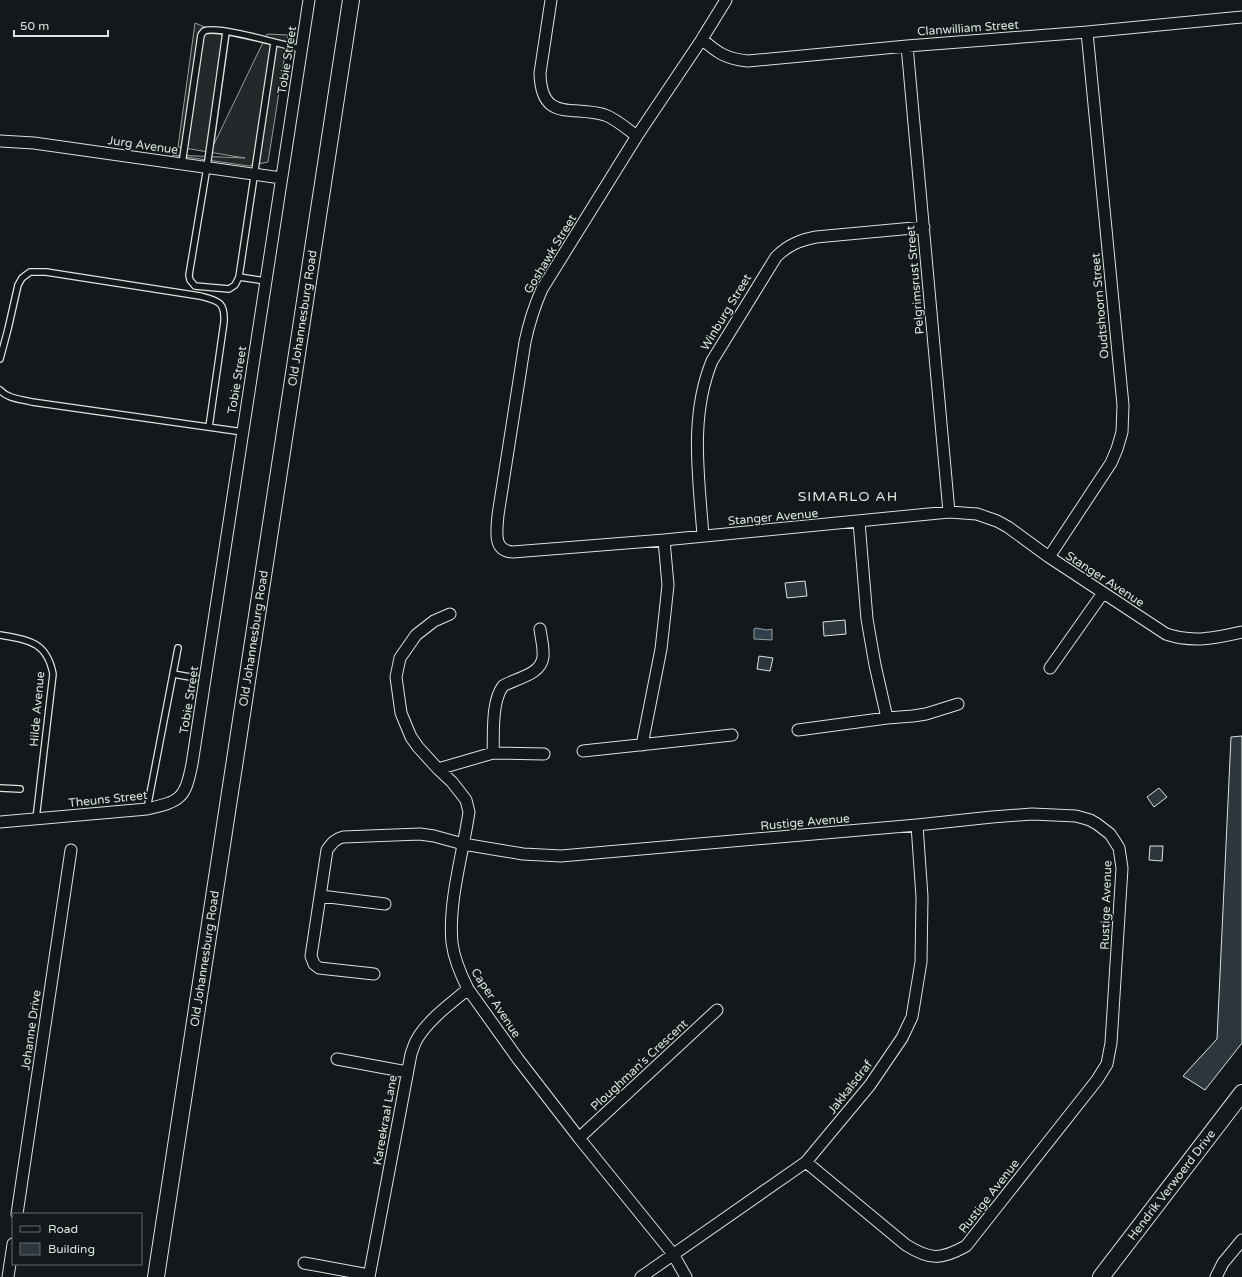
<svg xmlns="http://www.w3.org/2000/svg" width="1242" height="1277" viewBox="0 0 1242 1277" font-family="'Varela Round',sans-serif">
  <rect width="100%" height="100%" fill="#14181c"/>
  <path fill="#24282b" stroke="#939e99" d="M195,23L229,37L214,144L267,34L288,35L268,162L249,166L172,155L245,158L178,147Z"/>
  <path fill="#2f3f4d" stroke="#939e99" d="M756,628L767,630L772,629V640L754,639V629Z"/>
  <path fill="#2c363c" stroke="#d8e6dc" d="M805,581L807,596L787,598L785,583Z
    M845,620L846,634L824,636L823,622Z
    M759,656L773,658L770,671L757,669Z
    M1242,736V1043L1205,1090L1183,1076L1217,1039L1231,737Z
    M1159,788L1167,797L1154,807L1147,797Z
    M1150,846H1163L1162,861L1149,860Z"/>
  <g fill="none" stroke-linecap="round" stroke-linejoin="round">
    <g stroke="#d8e6dc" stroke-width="8">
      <path id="service" d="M226,32L207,167L189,275L190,280L195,286L229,289L235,285L239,277L274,43
        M182,164L201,35L204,31C218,25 283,45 301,49
        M239,277L266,281
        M0,359L8,329L18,285L22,278L30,272H46L200,296C219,301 225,302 224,322L209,427
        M0,390C8,399 21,399 32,402L243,432
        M0,635C29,640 47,642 53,674L36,819
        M173,674L196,678
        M0,788L20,789
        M147,809L178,648"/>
    </g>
    <g stroke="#d8e6dc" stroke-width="13">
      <path id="minor" d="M551,0L540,73C541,123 573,105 605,115C616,119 627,129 637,136
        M726,0L702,39L637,136L542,289C534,307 529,323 525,342L498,515C497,530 492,551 513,552L664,540L949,512L977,514L997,521L1008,527L1049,557L1166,634C1193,643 1215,638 1242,632
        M702,39C717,53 727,59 748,61L907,46L1087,32L1242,17
        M907,46L949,512
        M0,141L34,143L281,178
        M859,522L867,619L875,665L887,718
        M703,536C699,478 689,417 712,361L776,257C788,245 800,240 816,237L924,227
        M1049,557L1111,463L1117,449L1122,432L1123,405L1087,32
        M450,614L434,621L416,635L400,658L396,677L401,713L411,737L418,747L438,769L452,782L466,800L469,812C463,853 448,902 452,943C454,958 461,975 468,989L518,1059L579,1138L673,1254L686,1277
        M1050,668L1103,593
        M798,730L887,718L913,716L926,714L958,704
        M642,745L661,649L665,613L668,585L664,540
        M583,751L732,735
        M493,753C494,734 491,702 503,686C516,678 541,675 543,657C544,648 541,638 540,629
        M438,769L493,753L544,754
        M0,822L147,809C181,801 185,799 192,764L309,0
        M321,896L385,904
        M374,974L319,968L314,964L311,956L327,850C332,843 335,839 343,837L420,834L434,836L463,844L523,854L561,856L917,825L992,817L1032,814L1076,816L1090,820L1097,824L1110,834L1114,840L1119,848L1122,868L1111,1043L1107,1064L1097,1080L966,1246C941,1260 930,1260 906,1245L806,1162
        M337,1059L407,1072
        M579,1138L717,1010
        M17,1214L71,850
        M304,1263L369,1275
        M8,1277L13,1244
        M369,1277L411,1054C413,1049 414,1044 417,1039C429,1019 450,1004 468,989
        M641,1277L806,1162L870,1085L902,1038L912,1017L921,962L922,897L917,825
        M1216,1277L1223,1263L1242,1240"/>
    </g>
    <g stroke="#d8e6dc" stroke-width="18">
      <g id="secondary">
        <path id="s1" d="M156,1277L351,0"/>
        <path id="s2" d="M1101,1277L1242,1093"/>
      </g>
    </g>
    <use href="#service" stroke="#14181c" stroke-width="5.5"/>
    <use href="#minor" stroke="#14181c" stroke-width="11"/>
    <use href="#secondary" stroke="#14181c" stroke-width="16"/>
  </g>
  <g text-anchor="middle" stroke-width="3" stroke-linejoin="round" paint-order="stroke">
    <g font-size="12" fill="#d8e6dc" stroke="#14181c">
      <text transform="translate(968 28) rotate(-4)" y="4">Clanwilliam Street</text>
      <text transform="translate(287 60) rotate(-81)" y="4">Tobie Street</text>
      <text transform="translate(143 145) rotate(8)" y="4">Jurg Avenue</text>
      <text transform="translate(550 254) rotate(-59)" y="4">Goshawk Street</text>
      <text transform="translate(915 280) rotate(-95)" y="4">Pelgrimsrust Street</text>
      <text transform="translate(1100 306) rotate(-95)" y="4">Oudtshoorn Street</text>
      <text transform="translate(726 312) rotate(-59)" y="4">Winburg Street</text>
      <text dy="4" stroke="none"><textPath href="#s1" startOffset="970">Old Johannesburg Road</textPath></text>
      <text transform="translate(237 380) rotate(-81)" y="4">Tobie Street</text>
      <text transform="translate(773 517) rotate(-5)" y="4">Stanger Avenue</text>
      <text transform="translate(1105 579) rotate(33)" y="4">Stanger Avenue</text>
      <text dy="4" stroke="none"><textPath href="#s1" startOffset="646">Old Johannesburg Road</textPath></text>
      <text transform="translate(189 700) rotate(-81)" y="4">Tobie Street</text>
      <text transform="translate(37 709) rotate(-85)" y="4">Hilde Avenue</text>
      <text transform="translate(108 799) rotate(-6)" y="4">Theuns Street</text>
      <text transform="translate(805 822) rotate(-5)" y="4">Rustige Avenue</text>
      <text transform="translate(1106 905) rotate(-88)" y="4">Rustige Avenue</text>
      <text dy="4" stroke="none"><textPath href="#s1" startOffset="322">Old Johannesburg Road</textPath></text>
      <text transform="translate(496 1003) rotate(57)" y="4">Caper Avenue</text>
      <text transform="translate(31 1030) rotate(-82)" y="4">Johanne Drive</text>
      <text transform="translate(639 1065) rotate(-43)" y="4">Ploughman's Crescent</text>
      <text transform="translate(850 1087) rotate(-52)" y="4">Jakkalsdraf</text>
      <text transform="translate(385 1120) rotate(-80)" y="4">Kareekraal Lane</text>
      <text dy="4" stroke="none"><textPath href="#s2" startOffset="116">Hendrik Verwoerd Drive</textPath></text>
      <text transform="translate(989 1196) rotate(-52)" y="4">Rustige Avenue</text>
    </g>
    <g font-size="14" letter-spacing="1" fill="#d8e6dc" stroke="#14181c">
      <text x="848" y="501">SIMARLO AH</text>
    </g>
  </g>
  <rect x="12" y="1213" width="130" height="52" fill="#14181c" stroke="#626a69"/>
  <rect x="20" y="1226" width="20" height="6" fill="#14181c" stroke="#626a69"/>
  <text x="48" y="1233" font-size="12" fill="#d8e6dc">Road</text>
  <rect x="20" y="1243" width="20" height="12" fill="#2c363c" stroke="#626a69"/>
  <text x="48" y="1253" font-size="12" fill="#d8e6dc">Building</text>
  <path d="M14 30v6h94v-6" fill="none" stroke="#d8e6dc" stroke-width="2"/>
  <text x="20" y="30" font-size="12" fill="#d8e6dc" stroke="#14181c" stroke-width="3" paint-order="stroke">50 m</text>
</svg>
